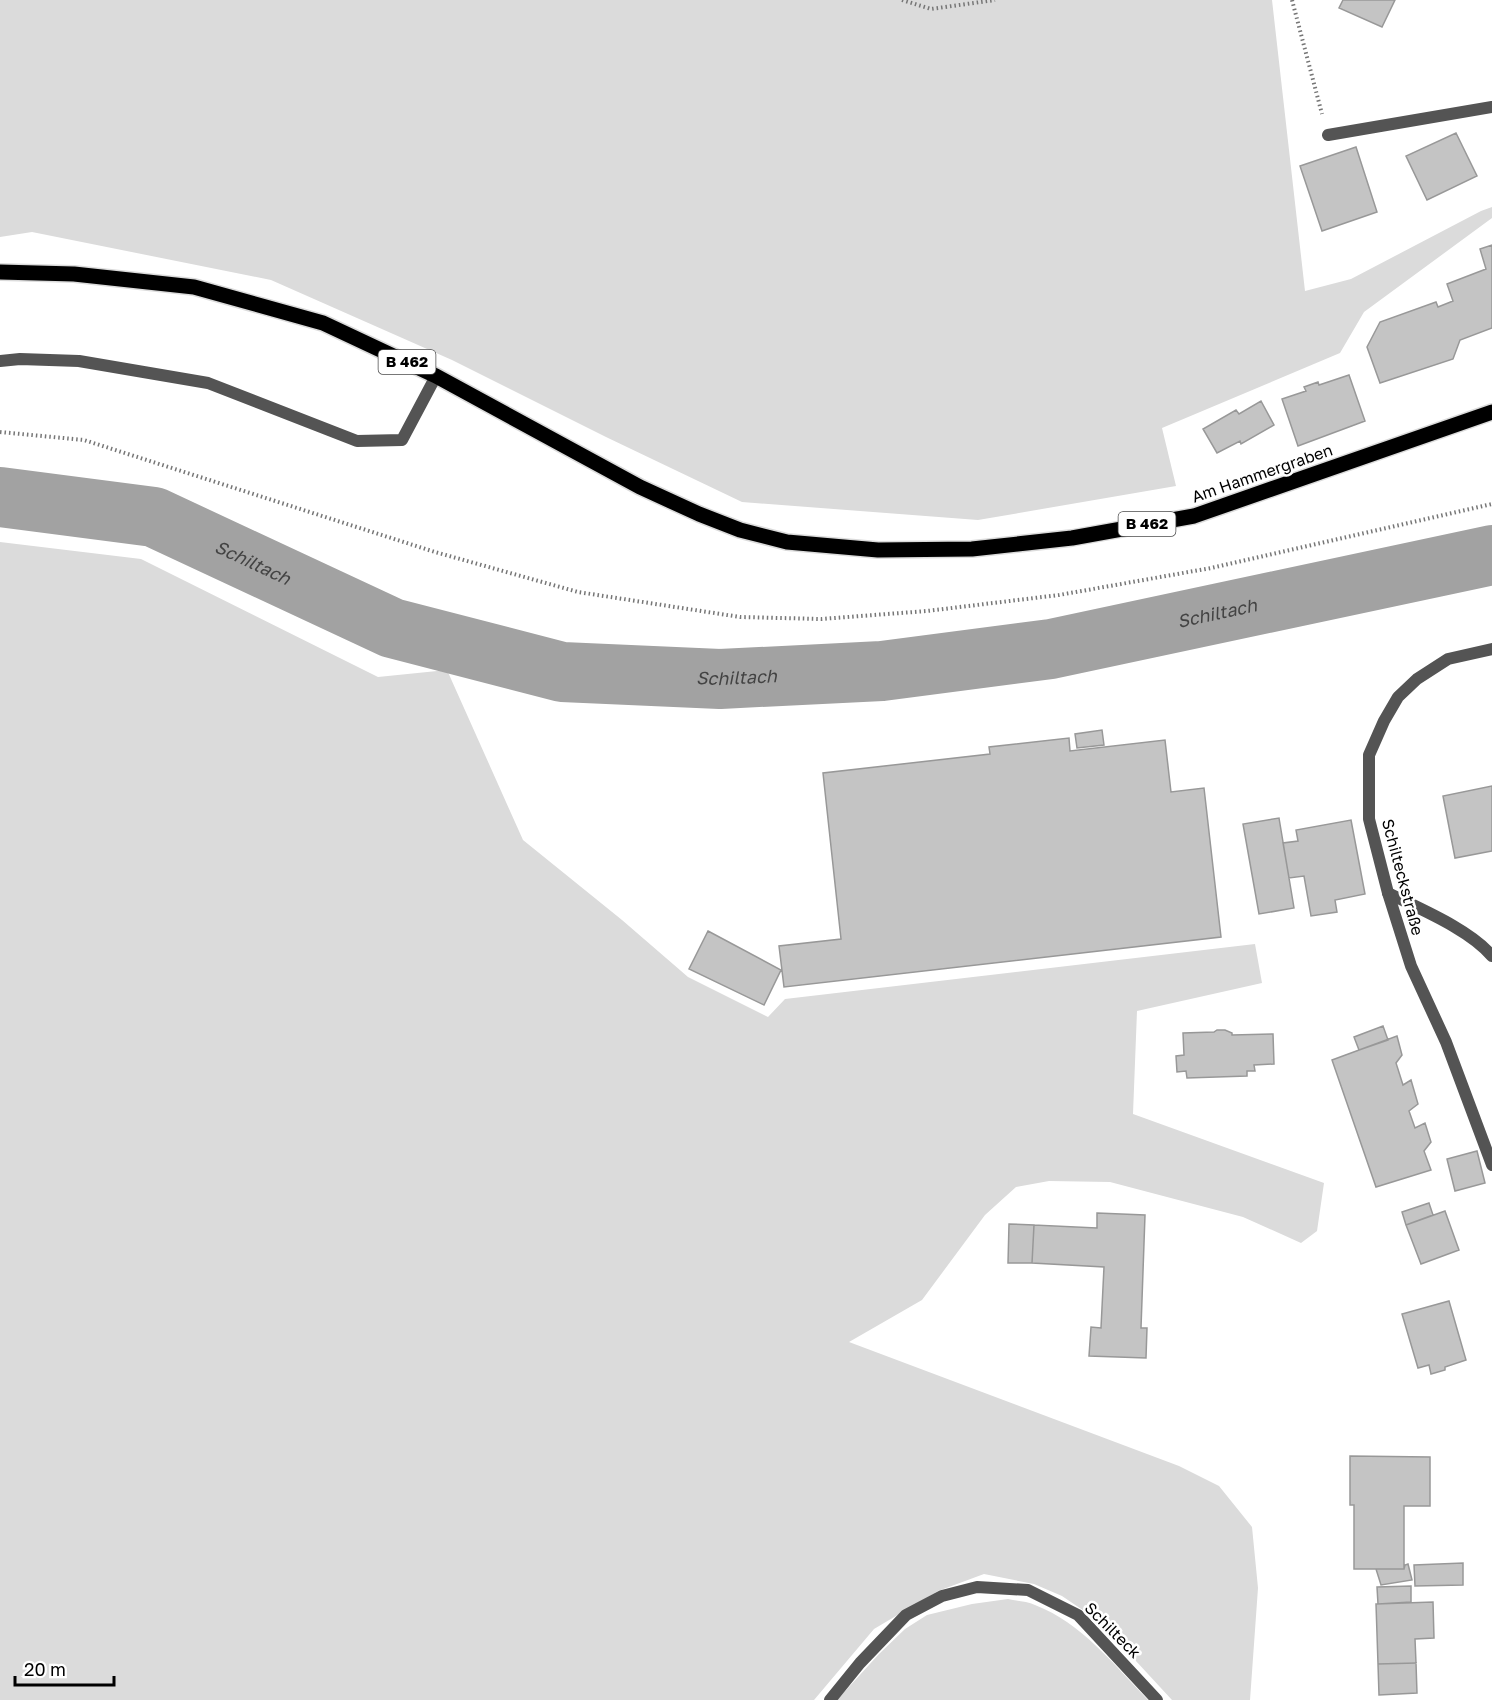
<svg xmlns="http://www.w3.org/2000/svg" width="1492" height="1700" viewBox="0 0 1492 1700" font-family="'Golos Text',sans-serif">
  <rect width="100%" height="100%" fill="#fff"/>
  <path fill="#dbdbdb" d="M0,0H1272L1305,291L1351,279L1481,211L1492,207V218L1364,312L1340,353L1162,428L1176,486L978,520L742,502L606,437L452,360L271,280L32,232L0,237Z
    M0,542L141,559L378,677L447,670L523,840L622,920L688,977L768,1017L785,999L1255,944L1262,983L1137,1011L1133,1114L1324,1183L1317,1231L1301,1243L1243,1217L1110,1182L1049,1181L1016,1187L985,1215L922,1300L849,1342L1179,1466L1219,1486L1252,1527L1258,1588L1250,1700H1172L1099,1621L1062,1596L1034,1584L984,1574L938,1591L874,1629L814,1700H0Z
    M1008,1599C1017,1601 1027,1601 1035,1605C1082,1623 1114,1665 1148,1700H837L879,1654L905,1629L927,1615L972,1604Z"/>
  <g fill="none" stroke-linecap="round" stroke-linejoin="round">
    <path stroke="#a2a2a2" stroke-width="60" id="s1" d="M0,497L154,517L392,628L562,672L720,679L882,671L1051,649L1492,555"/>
  </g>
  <path fill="#c4c4c4" stroke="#989898" stroke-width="1.5" d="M1343,0H1395L1382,27L1339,8Z
    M1456,133L1477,176L1427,200L1406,156Z
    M1356,147L1377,212L1322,231L1300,166Z
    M1492,245V328L1460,340L1453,359L1380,383L1367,347L1380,322L1436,302L1438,307L1453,301L1447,284L1486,269L1480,249Z
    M1349,375L1365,421L1298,446L1282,399L1306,391L1304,387L1318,382L1319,385Z
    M1261,401L1274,425L1241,444L1240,441L1217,453L1203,429L1236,410L1239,414Z
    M1102,730L1104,745L1077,748L1075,734Z
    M1069,738L1070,751L1165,740L1171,792L1204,788L1221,937L784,987L779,946L841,939L823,773L990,754L989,747Z
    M1492,786V851L1455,858L1443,796Z
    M1279,818L1294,908L1259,914L1243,824Z
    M1351,820L1365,894L1335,900L1337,912L1311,916L1304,876L1289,878L1283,843L1298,841L1296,830Z
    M708,931L781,970L764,1005L689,969Z
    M1383,1026L1388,1040L1359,1050L1354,1037Z
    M1217,1030H1225L1232,1033V1035L1273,1034L1274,1064L1254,1065L1255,1071H1247V1076L1187,1078L1186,1071L1177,1072L1176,1056L1184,1055L1183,1033L1214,1032Z
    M1397,1036L1402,1055L1396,1063L1403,1085L1411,1080L1418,1104L1409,1111L1415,1128L1425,1123L1431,1142L1424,1151L1431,1170L1376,1187L1332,1060Z
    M1477,1151L1485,1183L1455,1191L1447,1159Z
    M1429,1203L1433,1215L1406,1225L1402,1212Z
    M1445,1211L1459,1250L1421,1264L1406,1225Z
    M1097,1213L1145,1215L1141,1328H1147L1146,1358L1089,1356L1091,1327L1101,1328L1104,1267L1032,1263L1034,1225L1097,1228Z
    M1009,1224L1034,1225L1032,1263H1008Z
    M1449,1301L1466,1360L1445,1367V1370L1431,1374L1429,1365L1418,1368L1402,1314Z
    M1350,1456L1430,1457V1506H1404V1569H1354V1505H1350Z
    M1463,1563V1585L1415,1586L1414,1565Z
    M1408,1564L1412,1580L1381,1585L1376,1569H1404L1405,1565Z
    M1411,1586V1602L1378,1604L1377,1587Z
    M1433,1602L1434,1638L1415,1639L1416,1663L1378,1664L1376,1604Z
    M1416,1663L1417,1693L1379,1695L1378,1664Z"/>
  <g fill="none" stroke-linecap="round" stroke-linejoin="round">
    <g stroke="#dbdbdb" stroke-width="18">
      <path id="primary" d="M0,272L74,274L194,287L323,323L436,376L640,487L699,514L740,530L787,542L878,550L972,549L1072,538L1194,516L1492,412"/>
    </g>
    <path stroke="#767676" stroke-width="4" stroke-dasharray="1.5 3" stroke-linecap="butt" d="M902,0L931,9L995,0
      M1292,0L1322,114
      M0,432L84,440L435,552L578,592L740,617L821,619L927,611L1059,595L1211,568L1492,504"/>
    <path stroke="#545454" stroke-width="12" d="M0,361L20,359L79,361L208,383L357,441L402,440L436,376
      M1388,893C1420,909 1469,929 1492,956"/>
    <path stroke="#545454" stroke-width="12" d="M1328,135L1492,107
      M1492,649L1448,659L1417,679L1398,697L1384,721L1369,755V819L1388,893L1411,966L1446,1042L1492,1165
      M830,1700L860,1663L906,1615L942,1596L977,1587L1028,1590L1078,1615L1157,1700"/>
    <use href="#primary" stroke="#000" stroke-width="15"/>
  </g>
  <g text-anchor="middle" stroke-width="5" stroke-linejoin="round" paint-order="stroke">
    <g fill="#fff" stroke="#4c4c4c" stroke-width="1.5">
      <rect x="378.5" y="350" width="57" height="24" rx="4.5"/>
      <rect x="1118.5" y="512" width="57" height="24" rx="4.5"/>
    </g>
    <g font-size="15" font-weight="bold" fill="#000">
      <text x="407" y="367">B 462</text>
      <text x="1147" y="529">B 462</text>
    </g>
    <g font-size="16" fill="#000" stroke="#fff">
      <text transform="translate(1262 473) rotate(-19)" y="6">Am Hammergraben</text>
      <text transform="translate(1403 877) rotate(75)" y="6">Schilteckstraße</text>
      <text transform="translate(1113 1630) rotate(45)" y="6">Schilteck</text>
    </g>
    <g font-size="18" font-style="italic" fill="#434343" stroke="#fff">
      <text dy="6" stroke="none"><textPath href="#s1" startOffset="264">Schiltach</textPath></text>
      <text dy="6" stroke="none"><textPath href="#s1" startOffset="1254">Schiltach</textPath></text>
      <text dy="6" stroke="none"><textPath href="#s1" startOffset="768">Schiltach</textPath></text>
    </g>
  </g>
  <path d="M15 1676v9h99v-9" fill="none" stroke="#000000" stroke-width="3"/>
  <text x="24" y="1676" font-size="18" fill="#000000" stroke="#ffffff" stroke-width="4.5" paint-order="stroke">20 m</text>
</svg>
